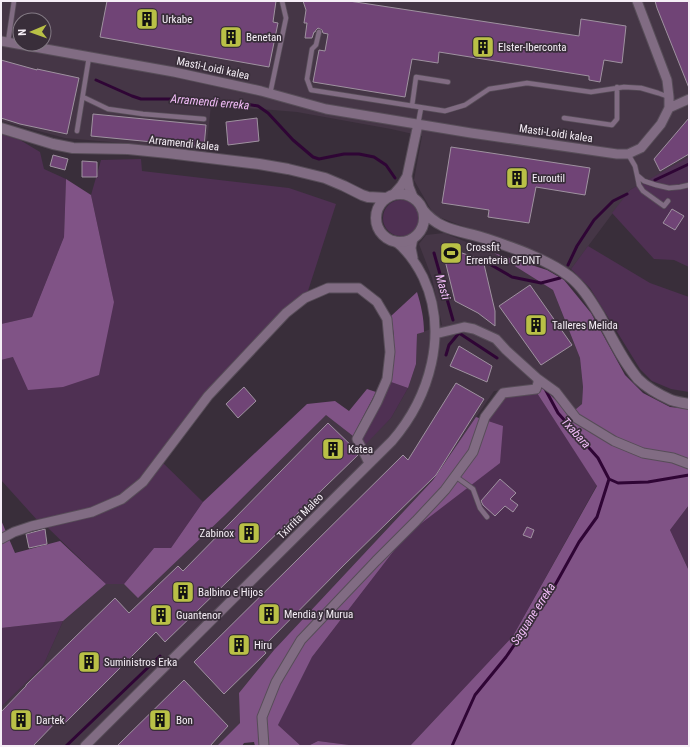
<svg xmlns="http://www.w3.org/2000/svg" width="690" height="747" viewBox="0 0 690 747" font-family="'Roboto Condensed',sans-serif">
  <rect width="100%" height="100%" fill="#392e3a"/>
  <path fill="#453646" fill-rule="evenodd" d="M1,1H689V158L630,190L571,269L434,215L414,180L422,136L391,129L297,112L211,105L206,153L111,142L65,138L1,121ZM20,20H44V44H20Z
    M444,233L494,253L553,290L580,358L583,387L582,404L570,414L542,387L494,391L433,480L274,650L239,693L240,723L217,746H1V707L43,666L63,621L106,584H124L139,597L224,516L326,414L364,445L391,418L408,388L416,364L417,334L442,325L432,278L419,244L426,235Z"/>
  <path fill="#4f3053" d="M1,134L20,140L40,152L44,169L66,179L64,237L32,317L1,324Z
    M689,157V267L674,260L654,259L612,213L630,190Z
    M141,159L142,171L289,188L336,204L307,294L206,394L139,479L120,497L91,509L38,521L1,480V360L13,357L114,302L91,195L101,160Z
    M383 218a18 18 0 1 1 36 0a18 18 0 1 1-36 0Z
    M588,246L650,283L689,297V392L671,389L652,381L640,369L590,288L571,269Z
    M391,382L408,388L391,418L364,446L362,436L382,401Z
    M537,393L597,485L513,636L410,746H357L318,741L308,746H301L278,725L312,657L406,535L505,397Z
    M162,462L203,502L171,548H154L124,584H106L46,526L123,502Z
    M689,505V571L670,530Z
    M63,621L43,666L1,707V628Z"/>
  <path fill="#805386" d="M66,179L91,195L114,302L99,375L63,387L28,390L13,357L1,360V324L32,317L64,237Z
    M494,253L547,270L564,280L591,313L625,375L643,393L670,407L689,409V505L670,530L689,571V746H410L513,636L597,486L537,393L542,387L570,414L582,404L583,387L580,358L553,290Z
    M417,292C421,305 424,318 424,332L417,334L416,364L408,388L391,382L394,360V336L391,316Z
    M367,389L376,392L353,436L326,415L224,516L138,598L124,584L154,548H171L203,502L307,404L335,401L349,411Z
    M476,417L503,426L500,463L406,535L312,657L278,725L301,746H255L254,742L244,743L242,746H217L240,723L239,693L274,650L433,480Z
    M1,520L15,553L60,541L106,584L63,621L1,628Z
    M318,741L357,746H308Z"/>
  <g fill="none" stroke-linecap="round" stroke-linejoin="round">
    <path stroke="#2f0535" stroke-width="3" d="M96,80L132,96L141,99H188L246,104L258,106L268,113L293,140L313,157L319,159L344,154H359L374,157L386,165L395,178
      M655,180L689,164
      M434,253L453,320
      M486,262L512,277L541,283L560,278
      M568,265L577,246L594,220L613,201L627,194
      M446,355L449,345L459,333L497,358
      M544,387L558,413L598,458L609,479
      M609,479L618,483L648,482L689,475
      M66,746L160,656
      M452,746L475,695L506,657L554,587L579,542L597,517L609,479"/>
  </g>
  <path fill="#704476" stroke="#9f92a0" d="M107,1H276L273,22L278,23L269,67L100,37Z
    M303,1H349L579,36L581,19L626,26L622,63L604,60L600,82L589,80V76L439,52L438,63L412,59L405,97L313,82L319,50L325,51L328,34L323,33L322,30L318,28L316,30L315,32H314L312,38H305L307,23H304L306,10Z
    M655,1H689V88L657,8Z
    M1,60L37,70V69L79,78L67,134L20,124L1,118Z
    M93,114L206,125L204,147L91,136Z
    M257,118L259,141L228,145L226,122Z
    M689,118V154L660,171L654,159Z
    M451,147L590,168L585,195L536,187L529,223L488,217L489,210L442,203Z
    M53,155L68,159L65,170L50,166Z
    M82,161L97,162V177H82Z
    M672,209L684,216L675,230L663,223Z
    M442,248L462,253L483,260L495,311V326L478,313L455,301Z
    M530,285L572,345L541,365L499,306Z
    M459,346L492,366L487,382L450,366Z
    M456,383L484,399L436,475L344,565L262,648L266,653L224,694L194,662L403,455L408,460Z
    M244,387L256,401L238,418L226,404Z
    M328,423L357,451L358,455L165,642L156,632L64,724L59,719L33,746H1V712L26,686V685L115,598L129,613L178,566L183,571Z
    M500,479L516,493L510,499L518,505L513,512L505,506L495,516L483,505L481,501Z
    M527,527L534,530L531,538L523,535Z
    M45,529L47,544L29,548L26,534Z
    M184,680L228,726L210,746H117Z"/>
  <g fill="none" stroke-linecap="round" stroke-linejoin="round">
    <g stroke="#574d58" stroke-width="6">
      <path id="service" d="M319,32L316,45L312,49L307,79L311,90L445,111L465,105L489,89L527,83L591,92L624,87L641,88L658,93L669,97
        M8,42L14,1
        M270,94L286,18L282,1
        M83,97L108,109L143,114L204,119
        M412,106L416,77L448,82
        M564,118L612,125L617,119V87
        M418,124L421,108
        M77,131L89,57
        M628,154L635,166L637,175L644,181L656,185L669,188L680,187L689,185
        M637,175L639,185L643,191L664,206L668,201
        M455,476L473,489L480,508L487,517"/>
    </g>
    <g stroke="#574d58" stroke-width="11">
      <path id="minor" d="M637,1L667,80L669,97V108
        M1,41L174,72L261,91L326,109L471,133L617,154H628L641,148L661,124L669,108L689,99
        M407,176L409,187L413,197
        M393,195L401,186L407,176L418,124
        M413,258L411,248L413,238
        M435,334L464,327L474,329L496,339L506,350L538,379L556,392L576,418L614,441L643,453L673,458L689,464
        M1,539L14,532L32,526L92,512L122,499L143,482L208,396L286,313L305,298L328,288H359L377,302L387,319L390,352L387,379L377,402L357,439L369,463
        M85,746L392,441C430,397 449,332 423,277C416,263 408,251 395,241
        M264,746L262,717L276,682L301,640L376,561L416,521L445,490L473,452L485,417L503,393L536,389L538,383V379"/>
    </g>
    <g stroke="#574d58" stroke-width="12">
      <path id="tertiary" d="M1,128L53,144L73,148L128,149L168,153L259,164L288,169L325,178L344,186L362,195L368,197L386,198
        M376 218a24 24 0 1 1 48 0a24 24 0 1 1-48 0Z
        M422,209C440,232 461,230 487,239C514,248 546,259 569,276C582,286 591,301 599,314C611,336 622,360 638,379C647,388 660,395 671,400C677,402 683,403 689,404"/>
    </g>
    <use href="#service" stroke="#816c83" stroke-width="4.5"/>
    <use href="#minor" stroke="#816c83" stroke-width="9"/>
    <use href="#tertiary" stroke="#816c83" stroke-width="10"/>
  </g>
  <defs>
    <g id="building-square" transform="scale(1.15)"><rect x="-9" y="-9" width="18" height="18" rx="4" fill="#b9c046" stroke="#392e3a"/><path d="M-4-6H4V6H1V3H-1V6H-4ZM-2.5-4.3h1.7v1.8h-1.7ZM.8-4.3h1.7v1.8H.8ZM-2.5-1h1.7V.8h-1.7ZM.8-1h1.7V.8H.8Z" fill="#111"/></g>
    <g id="stadium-square" transform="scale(1.15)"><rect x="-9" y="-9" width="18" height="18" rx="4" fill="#b9c046" stroke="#392e3a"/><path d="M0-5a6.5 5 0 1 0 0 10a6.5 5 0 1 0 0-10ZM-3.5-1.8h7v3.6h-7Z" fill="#111"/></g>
  </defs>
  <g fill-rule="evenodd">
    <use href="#building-square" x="147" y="19"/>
    <use href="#building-square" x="231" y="37"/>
    <use href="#building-square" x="483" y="47"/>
    <use href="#building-square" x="517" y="178"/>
    <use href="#stadium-square" x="451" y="253"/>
    <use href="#building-square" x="536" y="325"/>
    <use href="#building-square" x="333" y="449"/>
    <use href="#building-square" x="249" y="533"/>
    <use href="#building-square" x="183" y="592"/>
    <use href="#building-square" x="269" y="614"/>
    <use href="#building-square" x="161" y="615"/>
    <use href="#building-square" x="239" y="645"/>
    <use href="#building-square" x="89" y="662"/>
    <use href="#building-square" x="21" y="720"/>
    <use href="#building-square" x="160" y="720"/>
  </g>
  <g text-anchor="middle" stroke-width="3.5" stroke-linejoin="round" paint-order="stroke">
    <g font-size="11" fill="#f5eef6" stroke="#392e3a" text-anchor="start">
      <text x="162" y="23">Urkabe</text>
      <text x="246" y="41">Benetan</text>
      <text x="498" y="51">Elster-Iberconta</text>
      <text x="532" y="182">Euroutil</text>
      <text x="466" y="251">Crossfit<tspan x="466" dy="13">Errenteria CFDNT</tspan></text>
      <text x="552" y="329">Talleres Melida</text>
      <text x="348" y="453">Katea</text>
      <text x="234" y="537" text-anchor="end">Zabinox</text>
      <text x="198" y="596">Balbino e Hijos</text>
      <text x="284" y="618">Mendia y Murua</text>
      <text x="176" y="619">Guantenor</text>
      <text x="254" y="649">Hiru</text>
      <text x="104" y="666">Suministros Erka</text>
      <text x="36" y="724">Dartek</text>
      <text x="176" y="724">Bon</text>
    </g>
    <g font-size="11" fill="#f5eef6" stroke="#392e3a">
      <text transform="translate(213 68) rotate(12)" y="4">Masti-Loidi kalea</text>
      <text transform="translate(556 133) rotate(8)" y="4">Masti-Loidi kalea</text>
      <text transform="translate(184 143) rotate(6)" y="4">Arramendi kalea</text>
      <text transform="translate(300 516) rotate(-45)" y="4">Txirrita Maleo</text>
    </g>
    <g font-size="12" font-style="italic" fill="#f2bcf8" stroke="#392e3a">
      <text transform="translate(210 102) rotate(5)" y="4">Arramendi erreka</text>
      <text transform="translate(443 287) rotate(74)" y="4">Masti</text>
      <text transform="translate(576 433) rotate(48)" y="4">Txabara</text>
      <text transform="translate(533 614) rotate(-57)" y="4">Saguane erreka</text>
    </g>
  </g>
  <rect width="690" height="747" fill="none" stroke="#f5eef6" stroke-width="4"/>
  <g transform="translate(32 32) rotate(268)"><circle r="19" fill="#392e3a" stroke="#847b85"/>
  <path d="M0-3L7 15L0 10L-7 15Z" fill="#b9c046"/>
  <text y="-6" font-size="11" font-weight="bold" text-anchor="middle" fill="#f5eef6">N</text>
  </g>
</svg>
